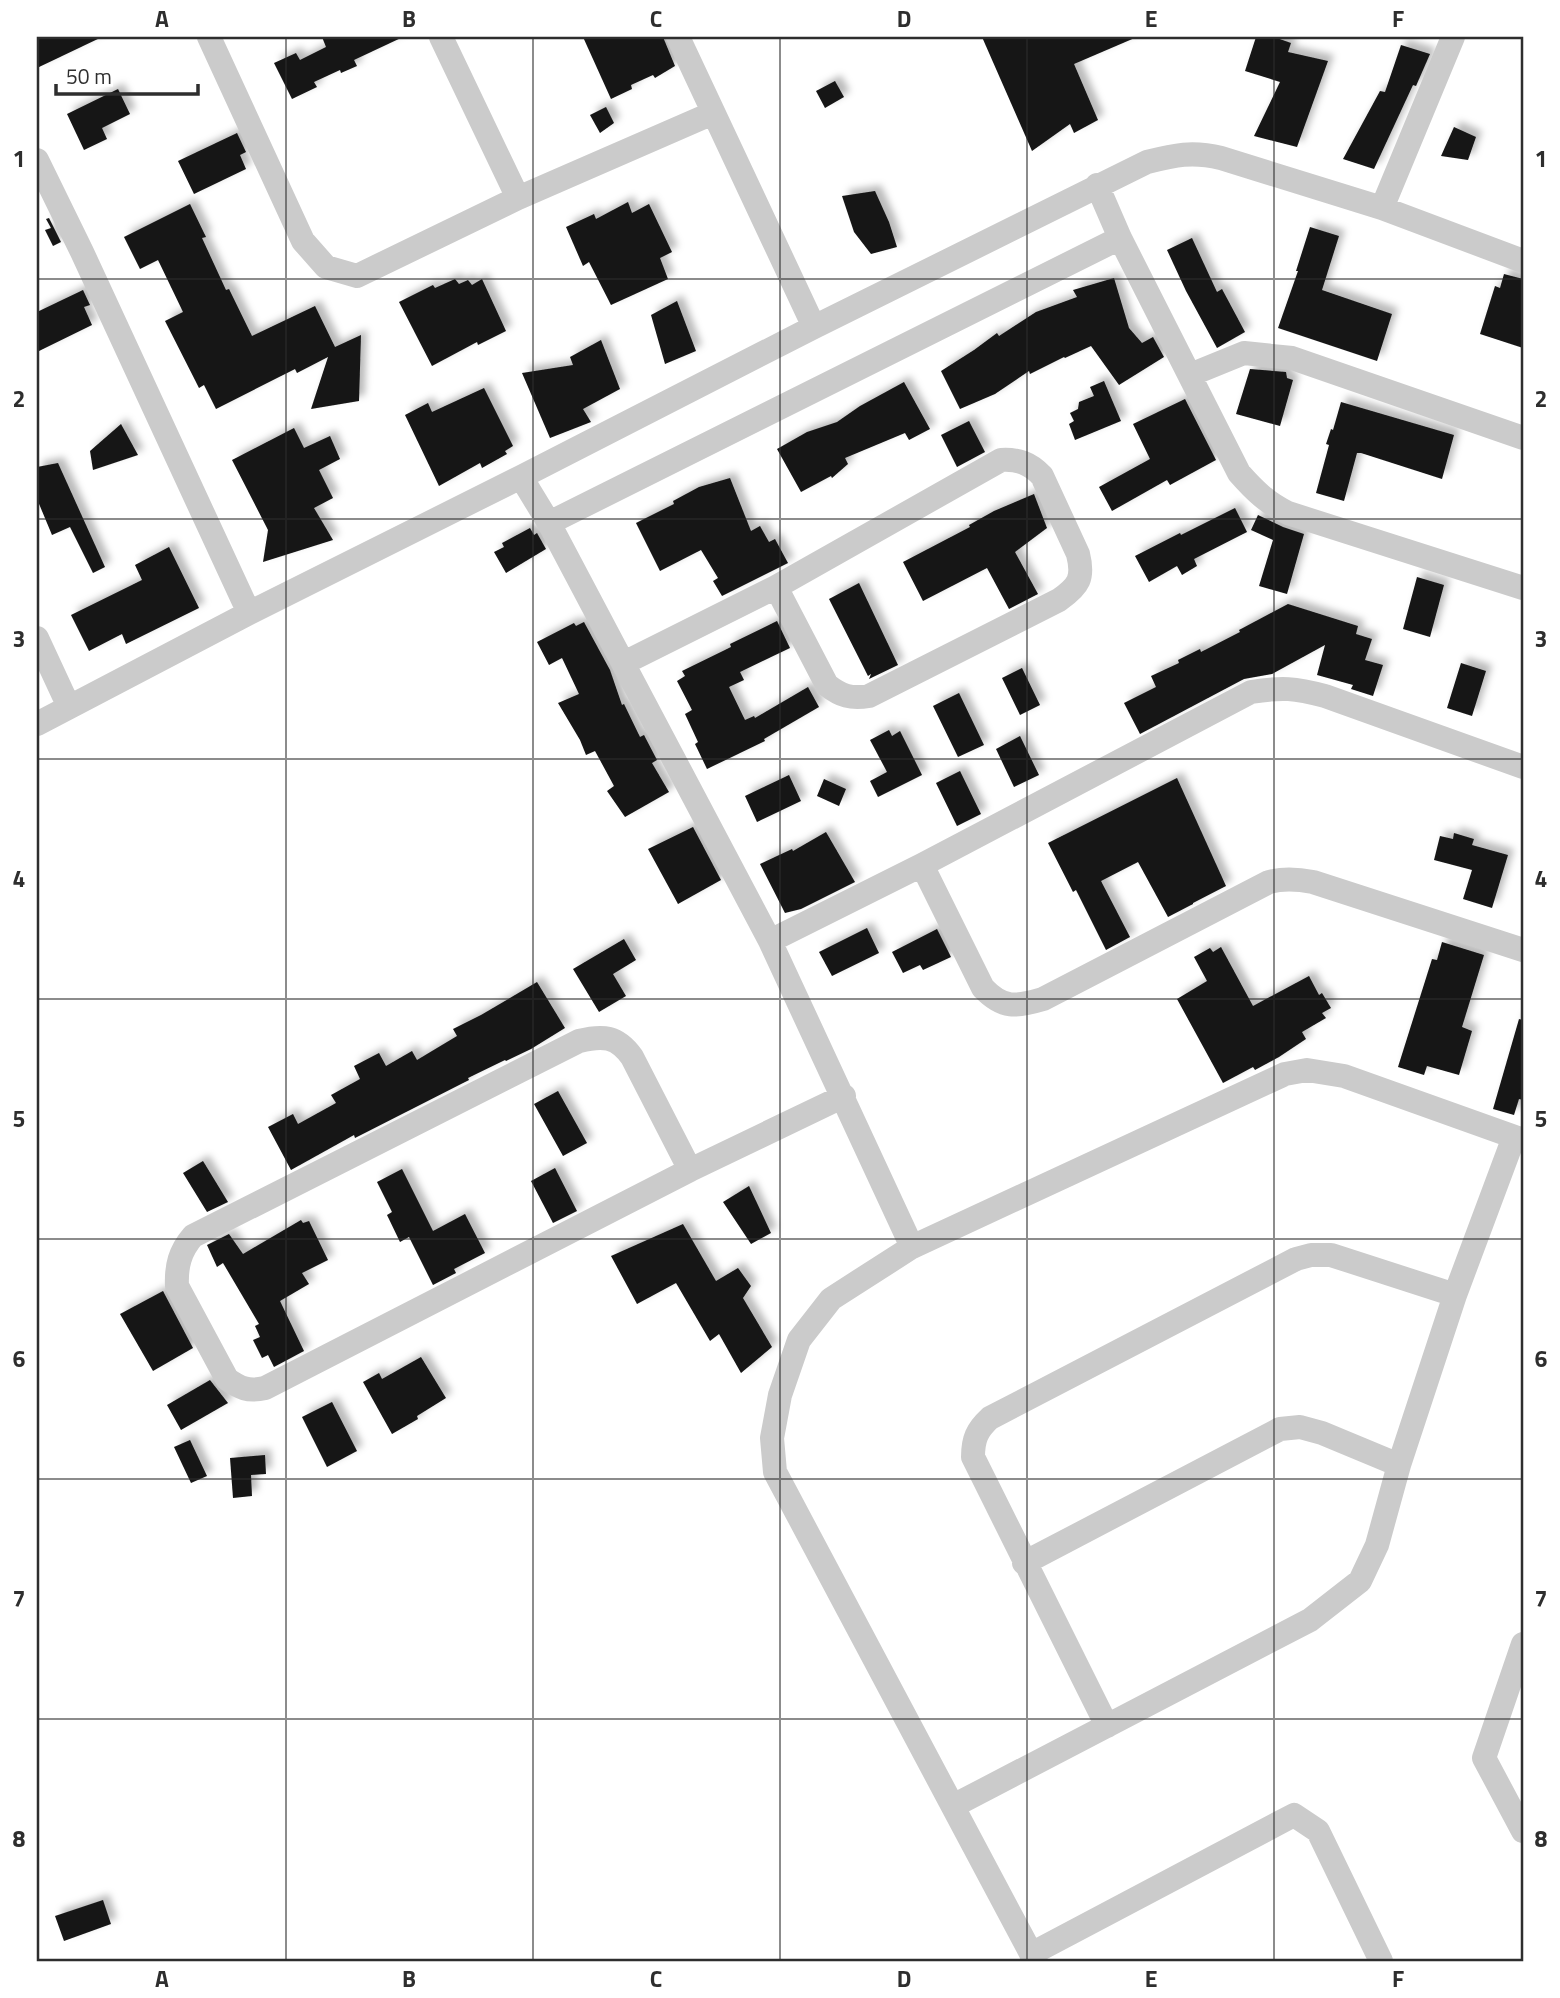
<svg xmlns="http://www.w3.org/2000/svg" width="1560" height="1998" viewBox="0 0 1560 1998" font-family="'Titillium Web',sans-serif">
  <defs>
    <filter id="shadow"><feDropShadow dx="6" dy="-6" stdDeviation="3.5" flood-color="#0004"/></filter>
  </defs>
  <rect width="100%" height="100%" fill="#fff"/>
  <path fill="#151515" filter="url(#shadow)" d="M37,37H102L37,68Z
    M322,37H403L354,60L357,66L341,73L340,70L314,82L317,87L292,99L274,63L296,53L300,60L326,47Z
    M583,37H663L675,66L655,78L653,75L631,85L632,89L611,99Z
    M982,37H1137L1074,64L1098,120L1074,133L1070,124L1032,151Z
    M1256,37H1274L1291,43L1288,52L1328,61L1297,147L1254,136L1280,82L1245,71Z
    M1401,45L1430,54L1416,86L1413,85L1374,169L1343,159L1380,91L1385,92Z
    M835,81L844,97L825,108L816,91Z
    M118,89L130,114L102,128L107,139L84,150L67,114Z
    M606,107L614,123L600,133L590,115Z
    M1454,127L1476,137L1468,160L1441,156Z
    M237,133L246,152L240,155L246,169L194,194L178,161Z
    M875,191L889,222L897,247L871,254L854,232L842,196Z
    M628,202L632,213L649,204L672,252L660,258L668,279L611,305L589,262L583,266L566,227L594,214L596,219Z
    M190,204L206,237L202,238L226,290L229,289L252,336L315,306L335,347L361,335L359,401L311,409L328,357L297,373L295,369L216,409L204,385L199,388L165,321L183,312L158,260L140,269L124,237Z
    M49,218L61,242L53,246L45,230L51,228L46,219Z
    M1310,227L1339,236L1322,290L1392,314L1377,361L1278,328L1298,271H1296Z
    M1192,238L1217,292L1222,289L1245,332L1217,348L1186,291L1167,250Z
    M1504,274L1523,279V348L1480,334L1495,286L1500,288Z
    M1114,278L1129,328L1142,343L1153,337L1164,357L1119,385L1091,346L1065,358L1064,357L1030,374L1029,371L995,394L960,409L941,371L974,350L997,333L999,336L1036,312L1077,297L1073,290Z
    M455,279L459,284L468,280L472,285L482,279L506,331L478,345L477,342L432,366L399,302L433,285L435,288Z
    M83,290L90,305L84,307L92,325L37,352V312Z
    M677,301L696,351L665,364L651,315Z
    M601,340L620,389L583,409L591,422L550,438L522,373L573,365L570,357Z
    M1250,369L1286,372L1287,378L1293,380L1280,426L1236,414Z
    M1104,381L1121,421L1075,440L1069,424L1074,421L1070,413L1078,409L1079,402L1094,396L1090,387Z
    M904,382L930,429L909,440L905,433L845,458L848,464L832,478L831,476L801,492L777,449L807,432L837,422L860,406Z
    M484,388L513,446L505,451L507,454L482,468L480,463L439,486L405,415L428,403L432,412Z
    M1185,399L1216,460L1170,485L1167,480L1112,511L1099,487L1150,459L1133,424Z
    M1341,402L1454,435L1442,479L1361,453H1357L1344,501L1316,493L1329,445L1326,444L1331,429L1333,430Z
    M969,421L985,452L957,467L941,435Z
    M121,424L138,455L93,470L90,451Z
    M294,428L304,448L330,436L340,459L319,470L333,498L314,508L333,540L263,562L268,530L232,460Z
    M58,463L105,567L93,573L70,527L52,535L37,499V467Z
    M730,478L751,531L760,526L769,542L775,539L788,563L722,596L713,581L718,578L701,550L660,571L636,523L674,504L673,501L699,487Z
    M1034,494L1047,528L1015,552L1038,594L1009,609L987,568L923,601L903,562L970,527L969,525L994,511Z
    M1235,508L1247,532L1194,559L1197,566L1182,575L1177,566L1149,582L1135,556L1180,533L1181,535Z
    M1258,515L1283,527L1304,534L1287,594L1259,586L1273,540L1251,530Z
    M530,528L534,535L537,533L546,549L506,573L494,552L504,547L502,543Z
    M169,547L199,608L126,644L122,634L89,651L71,615L142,580L135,565Z
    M1417,577L1444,585L1430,637L1403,629Z
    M859,583L898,665L869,679L871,674L868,676L829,599Z
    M1288,604L1358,626L1356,634L1372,639L1365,660L1383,665L1373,696L1351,689L1353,685L1317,675L1325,645L1272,674L1244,679L1140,734L1124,703L1156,687L1151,676L1179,663L1178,660L1200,649L1201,652L1240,632L1239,630Z
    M777,621L790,648L740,672L744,680L729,687L745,720L754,716L755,718L808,687L819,707L764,739L765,741L707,769L695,744L698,742L685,714L692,710L677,681L685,676L682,671L731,647L730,644Z
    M584,622L610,670L622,705L624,704L640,737L644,735L657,760L652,763L669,792L625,817L607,791L614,786L595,751L586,755L580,740L558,703L579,694L562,658L549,665L537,642L574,623L576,626Z
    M1461,663L1486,671L1472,716L1447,708Z
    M1022,668L1040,705L1020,715L1002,678Z
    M959,693L984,745L958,757L933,706Z
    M889,730L892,736L900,731L922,775L878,797L870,781L887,772L870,740Z
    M1020,736L1039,775L1014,787L996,749Z
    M960,771L981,814L957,826L936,783Z
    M789,775L801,801L757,822L745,796Z
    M1177,778L1226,886L1193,903V904L1168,917L1138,862L1101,881L1130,937L1106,950L1076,890L1073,892L1048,843Z
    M824,779L846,789L839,806L817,796Z
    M693,827L721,880L678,904L648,849Z
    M826,832L855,882L801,909L785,913L760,864L792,849L793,851Z
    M1454,833L1474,839L1472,845L1508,855L1492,908L1463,899L1472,870L1434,860L1440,836L1453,839Z
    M867,928L879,953L832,976L819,952Z
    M937,929L951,957L923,970L920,965L903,973L892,952Z
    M624,939L636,960L613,974L626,996L599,1012L573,969Z
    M1442,942L1484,955L1462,1027L1472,1031L1459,1075L1427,1066L1424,1075L1398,1067L1432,959L1437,960Z
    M1221,947L1253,1006L1309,976L1319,995L1322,993L1331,1008L1322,1013L1326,1018L1302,1032L1306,1039L1279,1057L1255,1070L1253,1067L1223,1083L1177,999L1207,981L1194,957L1210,948L1213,952Z
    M537,982L565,1028L531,1049L506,1061L505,1060L468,1078L469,1080L355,1138L354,1135L291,1170L268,1127L293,1114L298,1124L336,1103L331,1095L360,1079L354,1066L379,1053L386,1066L412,1051L417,1060L457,1036L453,1029L481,1015Z
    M1519,1019L1523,1020V1100L1519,1099L1514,1115L1493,1109Z
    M558,1091L587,1143L563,1156L534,1104Z
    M203,1161L228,1202L207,1212L183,1173Z
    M555,1168L577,1211L553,1223L531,1181Z
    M402,1169L433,1231L465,1214L485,1253L454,1269L456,1273L433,1285L409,1237L400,1242L387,1215L392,1212L377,1182Z
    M749,1186L771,1233L751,1244L723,1202Z
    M301,1220L303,1223L309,1221L328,1260L302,1273L309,1284L280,1301L304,1351L274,1367L268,1355L262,1358L253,1340L260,1337L255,1326L259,1324L223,1263L217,1267L207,1245L229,1234L243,1254Z
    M683,1224L716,1281L738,1268L751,1286L743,1298L772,1347L741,1373L719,1334L710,1341L676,1283L637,1304L611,1256Z
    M163,1291L193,1348L153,1371L120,1314Z
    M421,1357L446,1398L417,1416L418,1419L392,1434L363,1382L379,1373L382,1379Z
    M210,1380L228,1403L181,1430L167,1405Z
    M332,1402L357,1451L327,1467L302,1417Z
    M190,1440L207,1476L191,1483L174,1447Z
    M265,1455L266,1474L251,1475L252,1496L233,1498L230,1458Z
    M103,1900L111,1924L64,1941L55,1916Z"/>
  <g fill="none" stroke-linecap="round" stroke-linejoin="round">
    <path stroke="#cbcbcb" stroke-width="24" d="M209,37L303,241L326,267L357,276L518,198L713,113
      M441,37L518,198
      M678,37L814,327
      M37,160L82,252L249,613
      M1097,185L1120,238L1239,473C1254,490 1267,503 1288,513L1523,588
      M1382,208L1453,37
      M1190,375L1244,353L1292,358L1523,438
      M521,477L549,523L770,941L912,1247L831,1299L799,1340L780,1395L772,1438L775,1472L1035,1961
      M549,523L1120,238
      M37,638L69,707
      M624,663L776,587L1001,460C1018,459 1030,463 1042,476L1078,554C1084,578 1079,586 1059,600L869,696C851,699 841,696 827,685L776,587
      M37,724L249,613L521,477L814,327L1147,162C1175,155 1192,151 1221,158L1382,208L1523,261
      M922,865L983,988C1003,1009 1016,1007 1043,999L1269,882C1284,878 1297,879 1313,882L1523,950
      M770,941L922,865L1251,692C1282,687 1295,688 1325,696L1523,767
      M690,1170L632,1057C617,1036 603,1035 579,1041L193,1236C180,1251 176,1266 177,1286L227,1379C240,1388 248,1392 265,1388L690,1170L844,1096
      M912,1247L1285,1074L1307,1070L1344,1076L1523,1140
      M1024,1563L1280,1429L1300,1427L1322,1433L1399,1465
      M1523,1644L1484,1758L1523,1831
      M1107,1726L973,1457C973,1439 977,1430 990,1418L1296,1259L1311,1255H1331L1455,1295
      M953,1806L1310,1620L1360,1581L1377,1545L1399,1465L1455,1295L1514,1137
      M1031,1954L1294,1815L1318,1831L1381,1961"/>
  </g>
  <path fill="none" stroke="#2e2e2e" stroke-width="2" stroke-opacity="0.55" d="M286,37V1961M533,37V1961M780,37V1961M1027,37V1961M1274,37V1961M37,279H1523M37,519H1523M37,759H1523M37,999H1523M37,1239H1523M37,1479H1523M37,1719H1523"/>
  <rect width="1560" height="1998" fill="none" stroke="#ffffff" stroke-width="77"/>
  <path d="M56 84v10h142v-10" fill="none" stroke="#2e2e2e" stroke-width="3.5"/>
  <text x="66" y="84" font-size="21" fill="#2e2e2e" stroke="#ffffff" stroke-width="5" paint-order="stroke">50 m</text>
  <rect x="38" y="38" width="1484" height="1922" fill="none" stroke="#2e2e2e" stroke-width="2.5"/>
  <g font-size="23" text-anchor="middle" font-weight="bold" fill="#2e2e2e">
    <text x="162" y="27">A</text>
    <text x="409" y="27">B</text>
    <text x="656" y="27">C</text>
    <text x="904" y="27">D</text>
    <text x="1151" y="27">E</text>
    <text x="1398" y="27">F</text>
    <text x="19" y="167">1</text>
    <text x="1541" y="167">1</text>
    <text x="19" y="407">2</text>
    <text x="1541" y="407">2</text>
    <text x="19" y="647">3</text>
    <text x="1541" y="647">3</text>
    <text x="19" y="887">4</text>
    <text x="1541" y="887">4</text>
    <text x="19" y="1127">5</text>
    <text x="1541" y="1127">5</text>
    <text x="19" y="1367">6</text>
    <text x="1541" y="1367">6</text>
    <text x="19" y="1607">7</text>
    <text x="1541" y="1607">7</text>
    <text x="19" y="1847">8</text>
    <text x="1541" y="1847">8</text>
    <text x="162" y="1987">A</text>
    <text x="409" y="1987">B</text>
    <text x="656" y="1987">C</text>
    <text x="904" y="1987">D</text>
    <text x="1151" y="1987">E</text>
    <text x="1398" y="1987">F</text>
  </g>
</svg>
